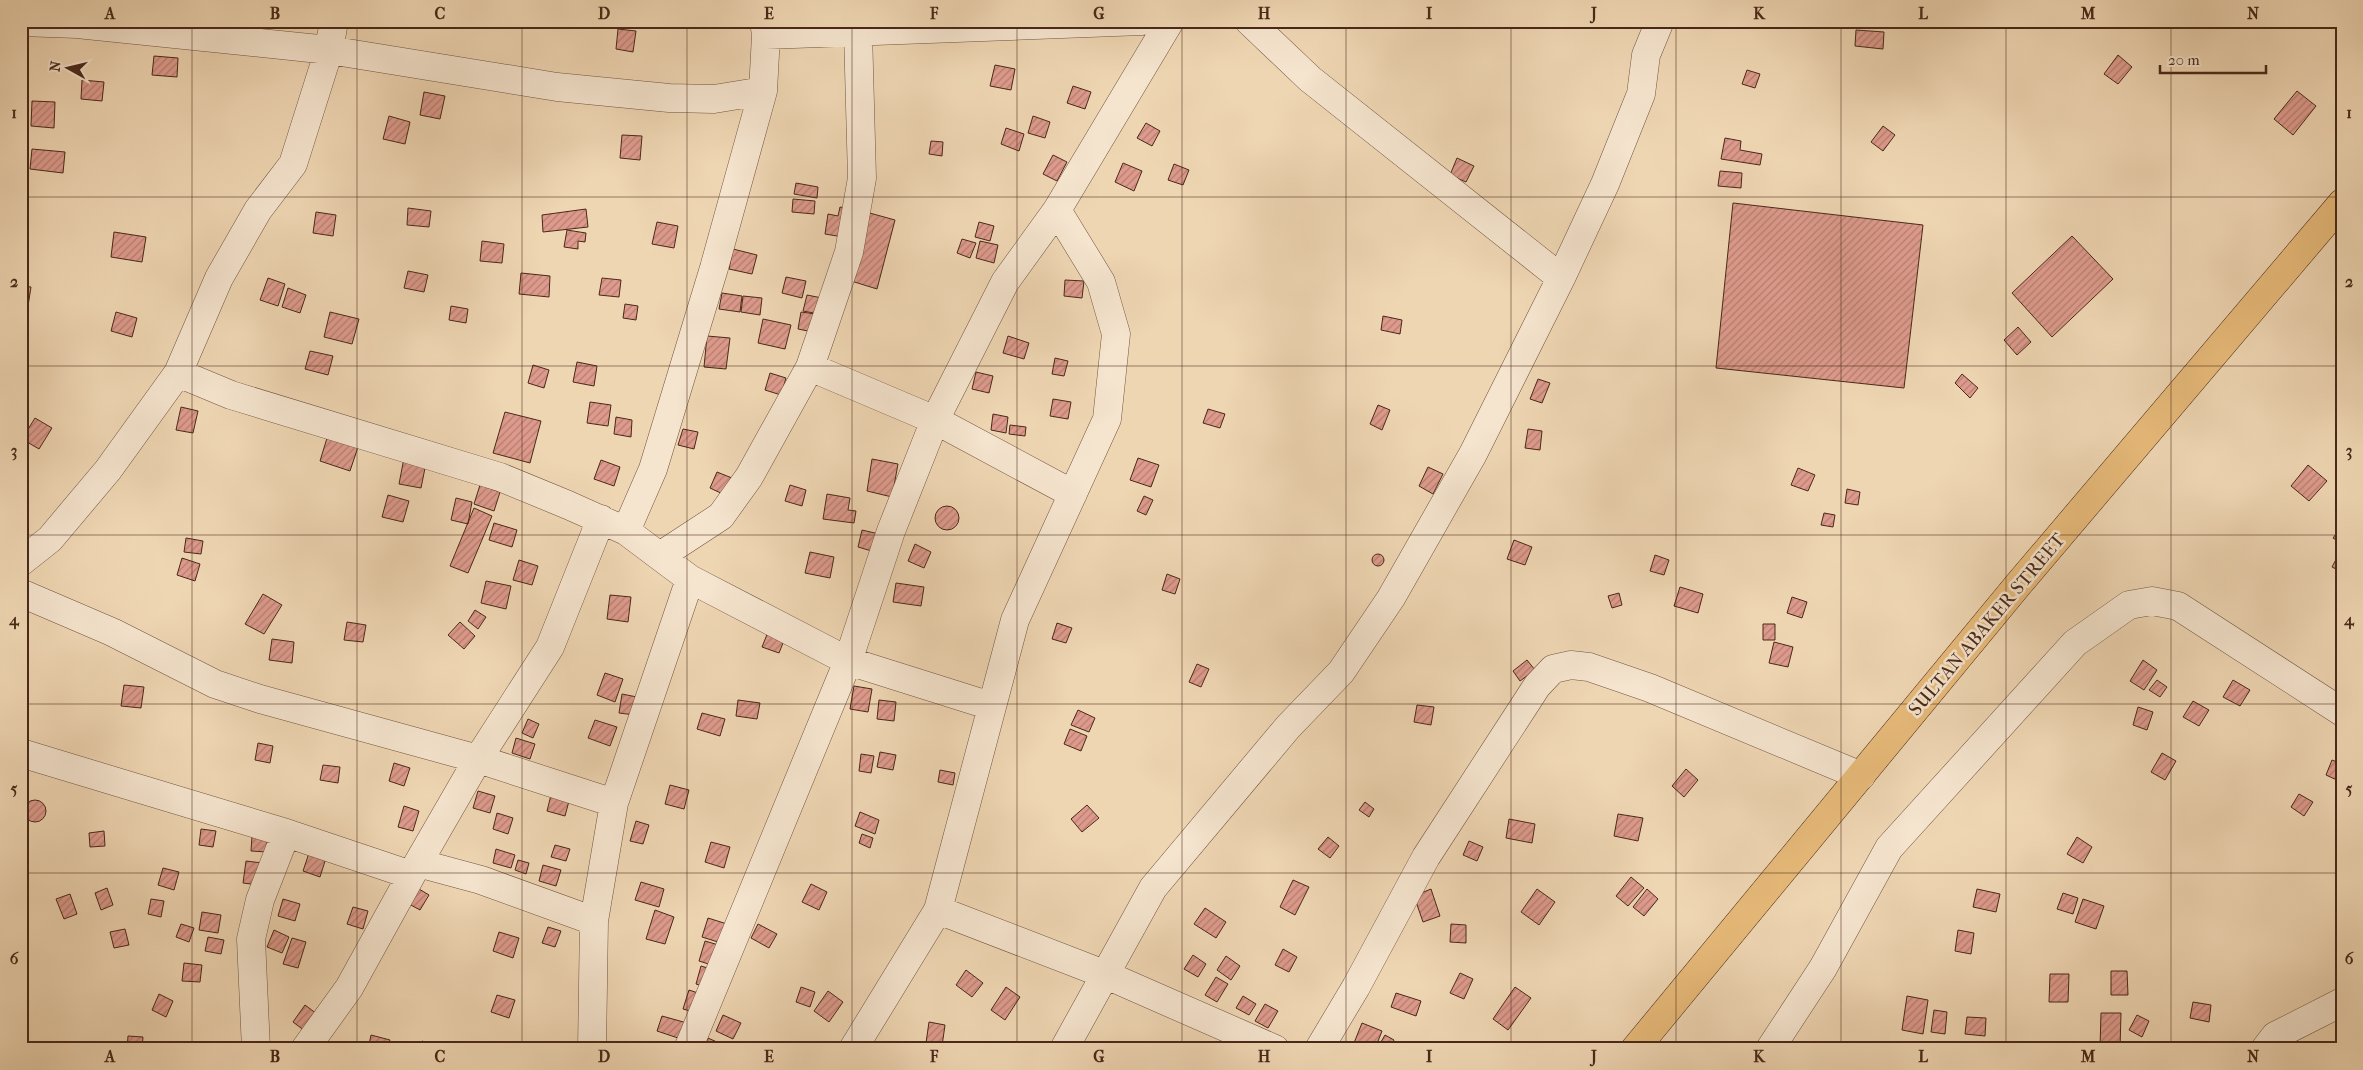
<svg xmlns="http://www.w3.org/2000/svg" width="2363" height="1070" viewBox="0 0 2363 1070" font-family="'IM FELL French Canon',serif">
  <defs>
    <pattern id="building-hatch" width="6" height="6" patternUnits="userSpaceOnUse" patternTransform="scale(1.25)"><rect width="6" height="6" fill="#de9b8d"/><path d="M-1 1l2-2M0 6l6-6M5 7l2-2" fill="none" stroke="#b67e72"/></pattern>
  </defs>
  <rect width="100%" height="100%" fill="#efd6b3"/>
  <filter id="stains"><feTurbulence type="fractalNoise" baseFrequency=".004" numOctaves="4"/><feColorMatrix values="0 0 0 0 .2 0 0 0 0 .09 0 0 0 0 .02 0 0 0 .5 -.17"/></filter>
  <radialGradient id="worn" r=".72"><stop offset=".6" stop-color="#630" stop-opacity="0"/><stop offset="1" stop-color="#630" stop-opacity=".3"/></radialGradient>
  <path fill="url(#building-hatch)" stroke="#492818" d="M1431,21H1452V26L1431,27Z
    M618,29L636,31L633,52L616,49Z
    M1856,30L1884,32L1883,49L1855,46Z
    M2118,55L2132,67L2118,84L2104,74Z
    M154,56L178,58L177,77L152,75Z
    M995,65L1015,69L1011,90L990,86Z
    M1747,70L1760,74L1755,88L1742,84Z
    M82,80L104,82L102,101L81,99Z
    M1073,86L1091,92L1085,109L1067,103Z
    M2297,91L2316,106L2293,135L2274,119Z
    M424,92L445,96L440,119L420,115Z
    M32,101L55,102L54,128L31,126Z
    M389,116L410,122L405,144L383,139Z
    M1033,116L1050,122L1045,138L1028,133Z
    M1146,123L1160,131L1152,146L1137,138Z
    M1883,126L1895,135L1883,151L1871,142Z
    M1006,128L1024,134L1019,151L1001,144Z
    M622,135L642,136L640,160L620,158Z
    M1725,138L1741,141L1740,150L1762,154L1760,165L1721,159Z
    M931,141L943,142L942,156L929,154Z
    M32,149L65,152L63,173L30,169Z
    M1053,155L1067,162L1057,181L1043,174Z
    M1457,158L1474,166L1466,182L1450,175Z
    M1123,163L1142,171L1134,191L1115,182Z
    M1174,164L1189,170L1183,185L1168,180Z
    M1720,171L1742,173L1741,188L1718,186Z
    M796,183L818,187L817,198L794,194Z
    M793,199L815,201L814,214L792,212Z
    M1733,203L1923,225L1904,388L1716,368Z
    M840,207L853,210L849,238L825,234L828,214L838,216Z
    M408,208L431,211L429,227L407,225Z
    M586,209L588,227L543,232L542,215Z
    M316,212L336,215L333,236L313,233Z
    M866,212L895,220L877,289L848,280Z
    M657,222L678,226L674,248L652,244Z
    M979,222L994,226L990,241L975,237Z
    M567,230L586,233L585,242L578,241V249L564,247Z
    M114,232L146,237L142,262L111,257Z
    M2072,236L2113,279L2052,337L2012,293Z
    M962,239L976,243L970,258L957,253Z
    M482,241L504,244L502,263L480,261Z
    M980,241L998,245L994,263L976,258Z
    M733,249L757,255L752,274L729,269Z
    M408,271L428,275L424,292L404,288Z
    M521,273L550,276L549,297L519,294Z
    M786,277L806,281L802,298L782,293Z
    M268,278L285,284L278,306L260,300Z
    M602,278L621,280L619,297L599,295Z
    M1065,280L1084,281L1082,298L1064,296Z
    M21,286L31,287L28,306L21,305Z
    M288,288L306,295L300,313L282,307Z
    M722,293L742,296L740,312L719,309Z
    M807,295L822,298L819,314L803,311Z
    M743,296L762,298L760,315L741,312Z
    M625,304L638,306L636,320L623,318Z
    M451,306L468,309L466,323L449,320Z
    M116,312L137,318L132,337L111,331Z
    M330,312L359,319L352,344L324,337Z
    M801,312L816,314L813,332L798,329Z
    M1383,316L1402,320L1400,334L1381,330Z
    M763,319L791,325L785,349L758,343Z
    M2018,327L2031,342L2017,355L2004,340Z
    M707,336L730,338L726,369L704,367Z
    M1008,336L1029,343L1024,359L1003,353Z
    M310,351L333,356L328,375L305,369Z
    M1055,358L1068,361L1064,376L1052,374Z
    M577,362L597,366L594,386L573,382Z
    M533,365L549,370L544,388L528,383Z
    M976,372L993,376L989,393L972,389Z
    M770,373L786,378L781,395L765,390Z
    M1962,374L1978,388L1970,398L1955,383Z
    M1538,379L1550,383L1542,403L1530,399Z
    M1053,399L1071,402L1068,419L1050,416Z
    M590,402L611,405L608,426L587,423Z
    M1378,405L1390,410L1382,430L1370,424Z
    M181,407L198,411L193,433L176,430Z
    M1208,409L1225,414L1220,428L1203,423Z
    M505,412L541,421L530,463L493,453Z
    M993,414L1008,417L1006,433L991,430Z
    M616,417L632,420L631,437L614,434Z
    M35,418L52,428L39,449L22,439Z
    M1010,425L1026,427L1025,436L1009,434Z
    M683,429L698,432L694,449L678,445Z
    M1528,429L1542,431L1540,450L1525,448Z
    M327,438L358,447L350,471L320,461Z
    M404,458L426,463L421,488L399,484Z
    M1138,458L1159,465L1151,487L1130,480Z
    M872,459L898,464L892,497L867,491Z
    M601,460L620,467L614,486L594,479Z
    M2308,465L2327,481L2309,501L2291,486Z
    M1428,467L1443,474L1433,494L1419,486Z
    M1798,468L1815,475L1808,491L1791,485Z
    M717,472L732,478L725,495L710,488Z
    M480,485L500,492L494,511L474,504Z
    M790,485L806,490L802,506L785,501Z
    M1847,489L1860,492L1858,505L1845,503Z
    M827,494L850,498L848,510L856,511L854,523L823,519Z
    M388,495L409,501L403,522L382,517Z
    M1144,496L1153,500L1146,515L1137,511Z
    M456,498L472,502L468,524L451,520Z
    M935 518a12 12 0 1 1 24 0a12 12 0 1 1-24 0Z
    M474,508L492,516L468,573L450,566Z
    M1824,513L1835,515L1833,527L1821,525Z
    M494,523L517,530L512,547L489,540Z
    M2341,527H2342V544L2333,538Z
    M862,530L879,534L875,552L858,547Z
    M186,538L203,541L201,554L184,552Z
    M1514,540L1532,547L1525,565L1507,559Z
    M915,544L931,552L924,568L908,561Z
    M2341,550L2342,551V572L2332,567Z
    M810,552L834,557L830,578L805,573Z
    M1372 560a6 6 0 1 1 12 0a6 6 0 1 1-12 0Z
    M1655,555L1669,560L1664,575L1650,571Z
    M182,558L200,564L195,581L177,575Z
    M519,560L538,566L532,585L513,580Z
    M1167,574L1180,579L1175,594L1162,590Z
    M486,581L511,586L506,609L481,603Z
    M896,583L924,587L921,606L893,602Z
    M1680,587L1703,594L1698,613L1674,606Z
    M1619,593L1622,605L1612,608L1608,596Z
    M263,594L282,605L264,634L245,624Z
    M610,595L631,597L628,622L607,619Z
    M1792,597L1807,602L1802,618L1787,613Z
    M475,610L486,617L478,629L468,621Z
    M347,622L366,625L363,642L344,640Z
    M460,622L475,636L464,649L448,635Z
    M1057,623L1072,628L1066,643L1052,639Z
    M1763,624H1775V640H1763Z
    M768,632L785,638L779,653L762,647Z
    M272,639L294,642L292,663L269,660Z
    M1774,642L1793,647L1788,667L1769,663Z
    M1527,660L1535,670L1520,681L1513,671Z
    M2143,660L2157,670L2144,690L2130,681Z
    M1197,664L1209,669L1201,687L1189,682Z
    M605,673L623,679L615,702L597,695Z
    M2157,680L2167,687L2160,697L2149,690Z
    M2233,680L2250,690L2240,706L2223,697Z
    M124,685L144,687L141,708L121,706Z
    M854,686L872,689L868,712L850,709Z
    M622,694L637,697L635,715L619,713Z
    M738,700L760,703L757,719L736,716Z
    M879,700L896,702L894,721L877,719Z
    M2193,701L2209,710L2199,726L2183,717Z
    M1417,705L1434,707L1431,725L1414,722Z
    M2138,707L2153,712L2147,730L2133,725Z
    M1078,710L1095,718L1089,732L1071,725Z
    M702,713L725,719L720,736L697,729Z
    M528,719L539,724L533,738L522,733Z
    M595,720L617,727L610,746L588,738Z
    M1070,729L1087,736L1081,751L1064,744Z
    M516,738L535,744L530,759L512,753Z
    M258,743L273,746L270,763L255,760Z
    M880,752L896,755L893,770L877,767Z
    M2162,753L2176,761L2165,780L2151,772Z
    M861,754L874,756L871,773L859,771Z
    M2332,760L2342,764L2339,781L2326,775Z
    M394,763L410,768L404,786L389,781Z
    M323,765L340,767L338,783L320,780Z
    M1686,769L1698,780L1684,797L1672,786Z
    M940,770L955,773L953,785L938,782Z
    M670,785L689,790L684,809L665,804Z
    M478,791L495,796L490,813L473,808Z
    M2299,794L2313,802L2304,816L2291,807Z
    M551,795L569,801L565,816L547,811Z
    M24 811a11 11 0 1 1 22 0a11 11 0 1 1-22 0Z
    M1365,802L1374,809L1369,817L1359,810Z
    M1087,805L1099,818L1082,832L1071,819Z
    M404,806L419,811L413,831L398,827Z
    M860,812L879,820L875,834L855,826Z
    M497,813L513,818L508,834L493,829Z
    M1618,814L1643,818L1638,841L1614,836Z
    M1509,819L1535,824L1532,843L1506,838Z
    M636,821L649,825L643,844L630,841Z
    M201,829L216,831L213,847L199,845Z
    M104,831L105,846L90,847L89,833Z
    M862,834L873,838L870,848L859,843Z
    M252,836L267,837V852L251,851Z
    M1328,837L1339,846L1330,858L1318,849Z
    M2077,837L2092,847L2083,863L2067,854Z
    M1469,841L1483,847L1477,861L1463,855Z
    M711,842L730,847L724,868L705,862Z
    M555,845L570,849L566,861L551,857Z
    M496,849L515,855L511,868L493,863Z
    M309,853L326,858L320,877L303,871Z
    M518,860L529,863L526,874L515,870Z
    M246,861L262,863L259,885L243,883Z
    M543,865L561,870L556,886L539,881Z
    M163,868L179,872L174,890L158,885Z
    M1631,877L1644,888L1628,906L1616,896Z
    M1293,880L1309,887L1295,915L1280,907Z
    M641,882L664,889L659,907L635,900Z
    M811,884L827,892L819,910L802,902Z
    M107,888L113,905L101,910L95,893Z
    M419,889L429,895L420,910L409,904Z
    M1431,889L1440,916L1423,922L1414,896Z
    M1537,889L1555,902L1539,925L1521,912Z
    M1647,889L1658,899L1644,916L1633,907Z
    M1977,889L2000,894L1996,912L1973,907Z
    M2063,893L2078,898L2073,914L2057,909Z
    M70,894L77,914L64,919L56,899Z
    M151,899L164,901L161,917L148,914Z
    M283,899L300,904L295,921L278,916Z
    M2083,899L2104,906L2096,929L2075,922Z
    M353,907L368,911L363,929L347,924Z
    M1205,908L1226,922L1216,938L1194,924Z
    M655,910L674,917L665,944L646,939Z
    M202,912L221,915L218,933L199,930Z
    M708,918L727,924L721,943L702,937Z
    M181,924L194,928L189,942L176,937Z
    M758,924L777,934L769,948L751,938Z
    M1451,924L1466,925V943L1450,942Z
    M548,927L561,931L555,947L542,943Z
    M125,929L129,945L114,948L110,932Z
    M274,930L289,937L282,953L267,947Z
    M1958,930L1974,933L1971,954L1955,951Z
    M499,932L519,938L513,958L493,951Z
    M208,937L224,940L221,954L205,951Z
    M292,938L306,942L298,968L283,964Z
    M705,941L722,946L715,966L699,961Z
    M1283,949L1297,957L1289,972L1275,965Z
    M1193,955L1206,964L1198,977L1184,969Z
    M1226,956L1240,966L1231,980L1217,970Z
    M184,963L202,965L200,982L182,981Z
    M701,966L714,970L709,988L696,984Z
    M966,970L983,983L972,997L956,985Z
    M2111,971H2127L2128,995H2111Z
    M1460,973L1473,979L1464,999L1450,993Z
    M2050,974H2069L2068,1002H2049Z
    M1216,977L1228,984L1217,1002L1205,995Z
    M801,987L815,992L810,1007L796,1002Z
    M1006,987L1020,997L1005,1020L991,1010Z
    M1515,987L1531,998L1508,1030L1493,1019Z
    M689,990L704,995L697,1013L683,1009Z
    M828,991L843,1002L829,1022L814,1011Z
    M1396,993L1421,1001L1416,1016L1391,1007Z
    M159,994L173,1001L166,1017L152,1010Z
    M497,995L515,1000L509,1018L491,1012Z
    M1243,996L1256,1004L1249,1015L1236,1008Z
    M1907,996L1928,1000L1923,1034L1902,1030Z
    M2193,1002L2211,1005L2209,1022L2190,1018Z
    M1265,1004L1278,1011L1268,1028L1255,1021Z
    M305,1005L317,1014L305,1031L293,1022Z
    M1934,1010L1947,1012L1945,1034L1931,1032Z
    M2101,1013H2121L2120,1049L2100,1048Z
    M723,1015L741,1023L733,1039L716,1031Z
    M2137,1015L2149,1021L2142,1037L2129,1030Z
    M662,1016L687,1023L681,1039L657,1031Z
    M1967,1017L1986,1018L1985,1036L1965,1034Z
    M929,1022L945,1025L942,1046L926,1043Z
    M1362,1023L1382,1031L1375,1049L1354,1043Z
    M371,1035L390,1040L387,1049H368Z
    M1385,1035L1394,1040L1390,1049L1378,1047Z
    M128,1036L143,1037L142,1049H127Z
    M708,1038L728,1047L727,1049H703Z
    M422,1041L442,1048V1049H420Z"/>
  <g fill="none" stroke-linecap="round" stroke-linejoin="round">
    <g stroke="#72543f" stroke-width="29">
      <path id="street" d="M1249,21L1310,79L1561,278L1605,184L1641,94L1646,55L1660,21
        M21,22L77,24L329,50L557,87L669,98L714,99L763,91
        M766,35L1142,21
        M810,367L935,420L1073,494
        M178,373L231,395L500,477L568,505L626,531L690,579L848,661L991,706
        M626,531L653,469L714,268L763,91L766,35L764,21
        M660,556L721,516L749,477L810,367L849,252L862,178L858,32
        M21,562L50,539L108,470L178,373L219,278L258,210L293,164L329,50L334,21
        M21,593L112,632L215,684L260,699L478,759L614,803
        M21,753L286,833L411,875
        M418,863L481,880L594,921
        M938,910L1104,974L1275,1049
        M256,1049L251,939L260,900L286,833
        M305,1049L349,988L418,863L478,759L550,647L601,519
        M592,1049L594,921L614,803L690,579
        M688,1049L848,661L891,531L935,420L1005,282L1057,210L1170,21
        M853,1049L938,910L1015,620L1107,419L1116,334L1101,282L1057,210
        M1064,1049L1153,888L1288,727L1341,672L1391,598L1473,454L1561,278
        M1319,1049L1356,987L1426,857L1537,686L1553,669L1571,665L1589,667L1650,688L1861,776
        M1770,1049L1823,968L1889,848L2075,643L2129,605L2152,601L2178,606L2342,712
        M2265,1049L2275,1036L2342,1002"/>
    </g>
    <g stroke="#492818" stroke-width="29">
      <path id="highway" d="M1635,1049L2017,586L2342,203"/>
    </g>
    <use href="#street" stroke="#f5e4ce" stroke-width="28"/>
    <use href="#highway" stroke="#e8bb7a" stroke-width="28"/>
  </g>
  <path fill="none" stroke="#492818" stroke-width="1" stroke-opacity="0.55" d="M192,21V1049M357,21V1049M522,21V1049M687,21V1049M852,21V1049M1017,21V1049M1182,21V1049M1346,21V1049M1511,21V1049M1676,21V1049M1841,21V1049M2006,21V1049M2171,21V1049M21,197H2342M21,366H2342M21,535H2342M21,704H2342M21,873H2342"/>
  <g text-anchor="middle" stroke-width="5" stroke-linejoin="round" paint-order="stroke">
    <g font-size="19" fill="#492818" stroke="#f5e4ce">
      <text transform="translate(1986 624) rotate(-50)" y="7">SULTAN ABAKER STREET</text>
    </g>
  </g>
  <rect width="2363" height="1070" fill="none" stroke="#efd6b3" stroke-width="55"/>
  <g transform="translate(68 68) rotate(278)" stroke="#f5e4ce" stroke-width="4" paint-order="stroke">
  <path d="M0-4L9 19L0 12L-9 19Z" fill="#492818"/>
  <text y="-8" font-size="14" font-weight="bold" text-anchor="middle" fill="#492818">N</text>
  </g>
  <path d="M2160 65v8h106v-8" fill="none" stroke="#492818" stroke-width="2.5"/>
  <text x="2168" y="65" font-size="15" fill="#492818" stroke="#f5e4ce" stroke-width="4" paint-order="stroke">20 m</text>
  <rect x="28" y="28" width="2308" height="1014" fill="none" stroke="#492818" stroke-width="2"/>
  <g font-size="16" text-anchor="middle" font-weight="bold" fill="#492818">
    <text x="110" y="19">A</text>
    <text x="275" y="19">B</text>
    <text x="440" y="19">C</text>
    <text x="604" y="19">D</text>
    <text x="769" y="19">E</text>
    <text x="934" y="19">F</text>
    <text x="1099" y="19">G</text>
    <text x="1264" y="19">H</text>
    <text x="1429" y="19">I</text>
    <text x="1594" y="19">J</text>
    <text x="1759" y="19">K</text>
    <text x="1923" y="19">L</text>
    <text x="2088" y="19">M</text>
    <text x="2253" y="19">N</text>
    <text x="14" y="118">1</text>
    <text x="2349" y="118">1</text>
    <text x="14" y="287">2</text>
    <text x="2349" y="287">2</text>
    <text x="14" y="456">3</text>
    <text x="2349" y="456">3</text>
    <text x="14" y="625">4</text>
    <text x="2349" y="625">4</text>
    <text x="14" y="794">5</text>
    <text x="2349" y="794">5</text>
    <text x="14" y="964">6</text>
    <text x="2349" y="964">6</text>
    <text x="110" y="1062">A</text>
    <text x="275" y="1062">B</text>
    <text x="440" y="1062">C</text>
    <text x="604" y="1062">D</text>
    <text x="769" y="1062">E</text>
    <text x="934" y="1062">F</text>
    <text x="1099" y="1062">G</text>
    <text x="1264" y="1062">H</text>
    <text x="1429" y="1062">I</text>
    <text x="1594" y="1062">J</text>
    <text x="1759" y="1062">K</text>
    <text x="1923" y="1062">L</text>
    <text x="2088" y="1062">M</text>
    <text x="2253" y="1062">N</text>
  </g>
  <rect width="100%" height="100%" filter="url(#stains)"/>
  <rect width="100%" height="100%" fill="url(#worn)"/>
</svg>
